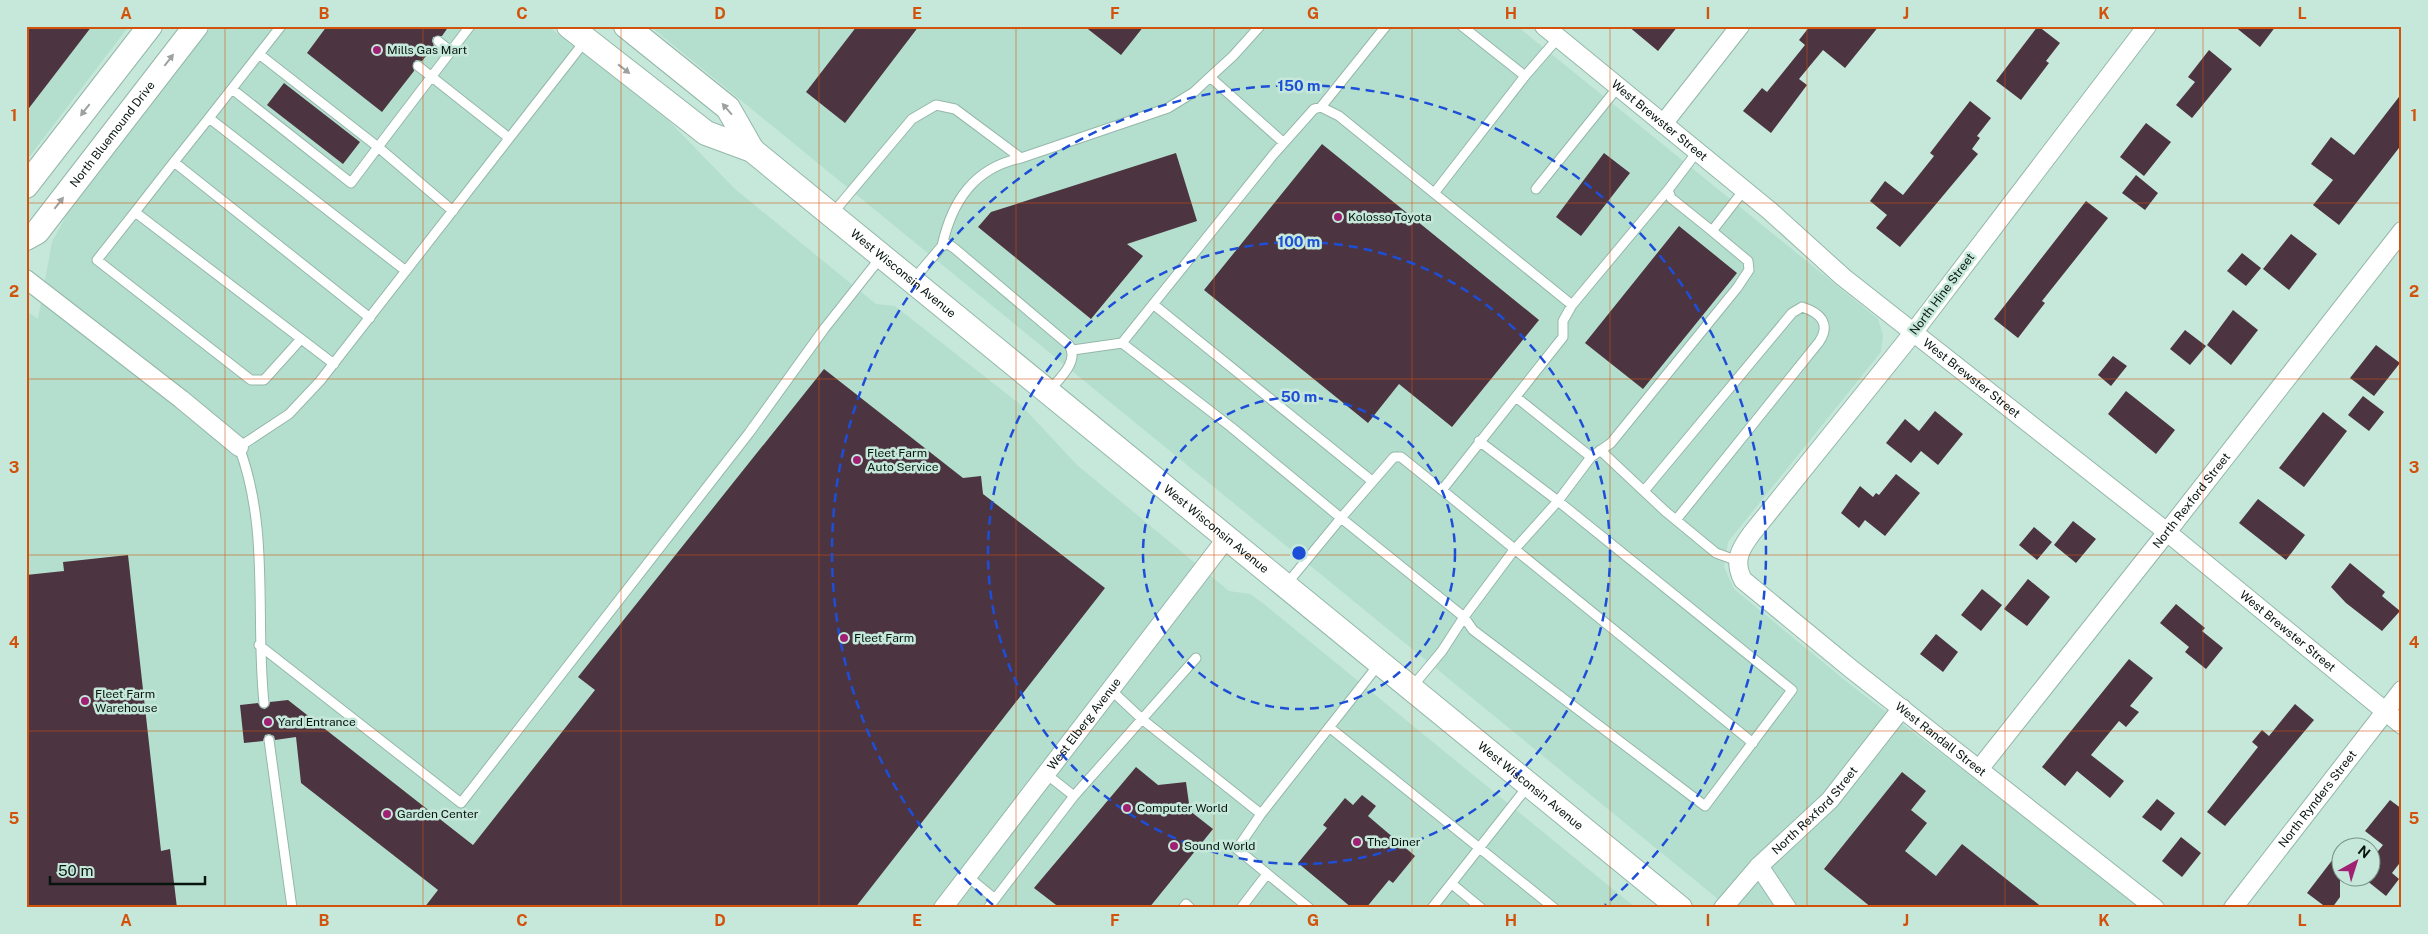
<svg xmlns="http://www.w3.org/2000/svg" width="2428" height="934" viewBox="0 0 2428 934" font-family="'Public Sans',sans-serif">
  <rect width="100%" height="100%" fill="#c5e8da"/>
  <path fill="#b4dfce" d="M26,26H129L26,161Z
    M212,26H548L668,120L735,189L876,304L895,306L1022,406L1077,465L1229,591L1250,594L1264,604L1636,908H26V311L38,319L52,242L67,214Z
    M650,26H1517L1878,319L1883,335L1881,352L1728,542L1724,567L1734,589L1852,686L2145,908H1729Z"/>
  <path fill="#4d3441" d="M26,26H92L26,112Z
    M327,26H449L442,36L433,37L432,41L434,46L422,61L416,60L413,63L414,71L382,112L307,53Z
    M857,26H919L845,123L806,92Z
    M1084,26H1144L1121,55Z
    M1628,26H1678L1658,51Z
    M1810,26H1879L1845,68L1823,50L1799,79L1807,85L1771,133L1743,111L1762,88L1767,92L1805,45L1799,40Z
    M2038,26L2060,43L2046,61L2049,63L2021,100L1996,81Z
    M2234,26H2276L2260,47Z
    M2209,50L2232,69L2192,118L2176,105L2195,82L2188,77Z
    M284,83L360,142L343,164L267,105Z
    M2402,93V144L2339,225L2313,205L2333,180L2311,164L2331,137L2354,155Z
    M1970,101L1991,118L1977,136L1980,138L1972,149L1978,154L1900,247L1876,228L1887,215L1870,201L1885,181L1903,195L1934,156L1930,153Z
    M2146,123L2171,142L2144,176L2120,157Z
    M1322,144L1539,320L1452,427L1399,384L1368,423L1204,290Z
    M1176,153L1197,221L1127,244L1143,256L1091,319L978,227L991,212Z
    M1604,153L1630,173L1581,236L1556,217Z
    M2136,175L2158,193L2145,210L2122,193Z
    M2086,201L2108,218L2042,301L2045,303L2018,338L1994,319Z
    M1679,226L1737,273L1643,389L1585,343Z
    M2291,234L2317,254L2289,290L2263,269Z
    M2242,253L2261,268L2246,286L2227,271Z
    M2233,310L2258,330L2231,365L2207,345Z
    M2185,330L2206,346L2190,365L2170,349Z
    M2376,345L2400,363L2374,396L2350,378Z
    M2113,356L2127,366L2111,386L2098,375Z
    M824,369L963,478L981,476L983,494L1105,588L855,908H424L438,890L301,783L296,737L275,740L274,736L269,734L265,735L263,741L244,743L240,705L258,703L261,708L265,709L269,706L270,702L288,700L473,845L595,690L578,677Z
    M2126,391L2175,430L2156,454L2108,414Z
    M2363,396L2384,412L2369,431L2348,415Z
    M1935,411L1963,434L1938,465L1921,451L1911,463L1886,443L1905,419L1919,431Z
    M2323,412L2347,431L2304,487L2279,468Z
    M1896,474L1920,493L1885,536L1865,520L1859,528L1841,513L1860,486L1873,497L1876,493L1879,495Z
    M2258,499L2305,535L2286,560L2239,523Z
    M2073,521L2096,539L2076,563L2054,545Z
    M2034,527L2052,542L2037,560L2019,545Z
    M128,555L161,851L170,849L177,908H26V575L64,571L63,562Z
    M2350,563L2385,592L2382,596L2400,611L2382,631L2346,603L2331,587Z
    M2028,579L2050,597L2027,626L2004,609Z
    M1982,589L2002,605L1981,631L1961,615Z
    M2176,604L2205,628L2202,631L2223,648L2206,669L2185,652L2189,647L2160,623Z
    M1936,634L1958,652L1943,672L1920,654Z
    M2129,659L2153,678L2130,706L2139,712L2126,727L2119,721L2091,755L2124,781L2110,798L2077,771L2065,786L2042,767Z
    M2295,704L2314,720L2225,826L2207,812L2258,747L2252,742L2262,730L2269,736Z
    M1136,767L1158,785L1186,782L1190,811L1213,829L1149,908H1060L1034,888Z
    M1902,772L1926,791L1911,810L1927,823L1905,851L1936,876L1962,844L2043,908H1872L1824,869Z
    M1362,795L1376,806L1368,816L1415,856L1393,883L1389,880L1366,908H1352L1298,863L1327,828L1323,825L1345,798L1353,805Z
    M2157,799L2175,813L2161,831L2142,817Z
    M2390,800L2402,809V860L2392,873L2399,879L2386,896L2361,876H2370V861L2383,845L2365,831Z
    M2181,837L2201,853L2182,877L2162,861Z
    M2340,850V897L2332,908H2327L2307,893Z"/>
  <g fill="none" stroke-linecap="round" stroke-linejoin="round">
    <g stroke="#95b7aa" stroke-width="11">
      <path id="lane" d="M281,26L209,118L406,271
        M1462,26L1525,76L1558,38
        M438,41L451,51
        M418,66L509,138
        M1210,77L1284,143
        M232,89L351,183L378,147L259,54
        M1321,107L1386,26
        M1697,152L1668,190L1671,198L1712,231
        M174,162L209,118
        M1536,189L1618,87
        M1435,192L1525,76
        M453,211L378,147L470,26
        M135,212L97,260L251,380H264L301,339
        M832,214L912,119L936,105L955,109L1021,158
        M942,246C952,201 974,168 1021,158L1168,108L1194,92L1210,77L1233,56L1260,26
        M913,280L942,246L948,244L954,248L1069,345C1080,361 1059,379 1049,391
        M1153,304L1372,481
        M1572,305L1668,190
        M1073,350L1122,343L1273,155L1314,109L1321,107L1339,116L1572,305L1563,321V337L1442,490L1401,457H1394L1341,518L1231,427L1122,343
        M334,364L135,212L174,162L370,318
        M1516,397L1591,457
        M1479,441L1558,501L1792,690L1705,806L1473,630L1464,617L1514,550L1558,501L1591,457L1611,443L1737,288L1749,270L1748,261L1712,231L1744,190
        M1600,450L1665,511L1716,553L1738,561
        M1442,490L1753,743
        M1644,491L1792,313L1802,307C1821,313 1831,324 1819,342L1676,520
        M1285,586L1341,518L1464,617L1442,651L1412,687
        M259,645L461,803L749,433L824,329L881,257
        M1111,690L1143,720L1261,814
        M264,703C255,617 270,529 239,447L289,414L320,381L585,41
        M1329,727L1554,908
        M269,740L292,908
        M1045,773L1074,796L1196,658
        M967,876L995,899
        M1452,884L1481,908
        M988,908L1074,796
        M1183,908L1186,904L1190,908
        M1241,908L1267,874
        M1309,908L1237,849L1261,814L1379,664
        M1432,908L1528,786"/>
    </g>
    <g stroke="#95b7aa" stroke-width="20">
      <g id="street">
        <path id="s1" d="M1544,26L1770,211L1843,277L2167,532L2402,725"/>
        <path id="s2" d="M2147,26L1913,333L1752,533C1740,549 1733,561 1743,580L1850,668L2155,908"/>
        <path d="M1663,124L1740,26"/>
        <path d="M26,279L181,399L239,447"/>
        <path id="s3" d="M1980,768L2167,532L2402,231"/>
        <path d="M1759,866L1787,908"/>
        <path id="s4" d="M943,908L1226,539"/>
        <path id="s5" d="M1723,908L1759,866L1830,800L1902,708"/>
        <path id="s6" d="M2233,908L2402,690"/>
      </g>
    </g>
    <g stroke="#95b7aa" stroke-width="26">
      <g id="secondary">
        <path id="s7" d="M569,26L706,133L752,150L1680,908"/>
        <path d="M626,26L728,108L752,150"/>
        <path d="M26,186L150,26"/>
        <path id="s8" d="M26,238L37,232L196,26"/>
      </g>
    </g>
    <use href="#lane" stroke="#fff" stroke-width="9"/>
    <use href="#street" stroke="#fff" stroke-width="18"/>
    <use href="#secondary" stroke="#fff" stroke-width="24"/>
  </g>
  <defs><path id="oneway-solid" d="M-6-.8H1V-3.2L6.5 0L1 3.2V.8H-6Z" transform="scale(1.25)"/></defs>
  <g fill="#9ca19f">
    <use href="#oneway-solid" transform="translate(169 60) rotate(-52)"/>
    <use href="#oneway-solid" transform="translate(624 69) rotate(38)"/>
    <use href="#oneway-solid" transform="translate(727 109) rotate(-131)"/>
    <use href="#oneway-solid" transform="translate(85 110) rotate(128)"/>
    <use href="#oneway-solid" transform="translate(59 203) rotate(-52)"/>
  </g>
  <path fill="none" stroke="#d2520c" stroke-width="1" stroke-opacity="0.55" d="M225,26V908M423,26V908M621,26V908M819,26V908M1016,26V908M1214,26V908M1412,26V908M1610,26V908M1807,26V908M2005,26V908M2203,26V908M26,203H2402M26,379H2402M26,555H2402M26,731H2402"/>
  <g fill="none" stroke="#1d4ed8" stroke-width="2.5" stroke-dasharray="9 6">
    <circle cx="1299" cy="553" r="156"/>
    <circle cx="1299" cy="553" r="311"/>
    <path d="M993 905A467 467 0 1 1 1605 905"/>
  </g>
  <g fill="#a02073" stroke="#c5e8da" stroke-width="2">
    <circle cx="377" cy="50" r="5"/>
    <circle cx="1338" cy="217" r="5"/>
    <circle cx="857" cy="460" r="5"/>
    <circle cx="844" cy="638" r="5"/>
    <circle cx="85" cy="701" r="5"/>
    <circle cx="268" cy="722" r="5"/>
    <circle cx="1127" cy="808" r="5"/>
    <circle cx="387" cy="814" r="5"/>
    <circle cx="1357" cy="842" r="5"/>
    <circle cx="1174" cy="846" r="5"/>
  </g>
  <g text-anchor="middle" stroke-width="5" stroke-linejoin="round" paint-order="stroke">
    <g font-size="12" fill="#081410" stroke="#c5e8da" text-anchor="start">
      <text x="387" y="54">Mills Gas Mart</text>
      <text x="1348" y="221">Kolosso Toyota</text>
      <text x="867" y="457">Fleet Farm<tspan x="867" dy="14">Auto Service</tspan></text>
      <text x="854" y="642">Fleet Farm</text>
      <text x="95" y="698">Fleet Farm<tspan x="95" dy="14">Warehouse</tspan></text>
      <text x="278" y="726">Yard Entrance</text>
      <text x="1137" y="812">Computer World</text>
      <text x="397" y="818">Garden Center</text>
      <text x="1367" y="846">The Diner</text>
      <text x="1184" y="850">Sound World</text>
    </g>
    <g font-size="12" fill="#081410" stroke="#c5e8da">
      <text dy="4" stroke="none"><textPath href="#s1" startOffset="149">West Brewster Street</textPath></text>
      <text dy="4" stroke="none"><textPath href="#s8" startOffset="136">North Bluemound Drive</textPath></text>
      <text dy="4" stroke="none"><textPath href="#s7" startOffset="418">West Wisconsin Avenue</textPath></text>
      <text transform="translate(1942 294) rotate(-53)" y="4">North Hine Street</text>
      <text dy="4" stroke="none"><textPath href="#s1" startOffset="554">West Brewster Street</textPath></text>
      <text dy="4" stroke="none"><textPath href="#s3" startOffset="341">North Rexford Street</textPath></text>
      <text dy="4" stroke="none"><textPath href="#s7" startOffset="822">West Wisconsin Avenue</textPath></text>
      <text dy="4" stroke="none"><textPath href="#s1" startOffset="959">West Brewster Street</textPath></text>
      <text dy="4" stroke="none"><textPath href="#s4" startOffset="232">West Elberg Avenue</textPath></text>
      <text dy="4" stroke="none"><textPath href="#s2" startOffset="948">West Randall Street</textPath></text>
      <text dy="4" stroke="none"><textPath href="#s7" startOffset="1228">West Wisconsin Avenue</textPath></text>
      <text dy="4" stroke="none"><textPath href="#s6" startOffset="138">North Rynders Street</textPath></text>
      <text dy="4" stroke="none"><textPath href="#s5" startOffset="134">North Rexford Street</textPath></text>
    </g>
  </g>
  <circle cx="1299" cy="553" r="8" fill="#1d4ed8" stroke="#c5e8da" stroke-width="2.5"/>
  <g font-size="15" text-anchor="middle" font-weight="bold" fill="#1d4ed8" stroke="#c5e8da" stroke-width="5" stroke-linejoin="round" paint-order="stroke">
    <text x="1299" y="91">150 m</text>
    <text x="1299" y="247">100 m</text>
    <text x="1299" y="402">50 m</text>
  </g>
  <rect width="2428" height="934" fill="none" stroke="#c5e8da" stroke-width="55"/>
  <g transform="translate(2356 862) rotate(39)"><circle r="24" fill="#c5e8da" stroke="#799389"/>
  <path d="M0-4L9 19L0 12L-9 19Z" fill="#a02073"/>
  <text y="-8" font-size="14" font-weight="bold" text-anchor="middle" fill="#081410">N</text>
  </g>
  <path d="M50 876v8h155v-8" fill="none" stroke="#081410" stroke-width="2.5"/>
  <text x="58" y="876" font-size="15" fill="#081410" stroke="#c5e8da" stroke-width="4" paint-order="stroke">50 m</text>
  <rect x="28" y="28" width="2372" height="878" fill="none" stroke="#d2520c" stroke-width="2"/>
  <g font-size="16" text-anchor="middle" font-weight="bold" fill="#d2520c">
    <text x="126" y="19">A</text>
    <text x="324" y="19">B</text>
    <text x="522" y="19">C</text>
    <text x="720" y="19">D</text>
    <text x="917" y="19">E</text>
    <text x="1115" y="19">F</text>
    <text x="1313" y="19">G</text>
    <text x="1511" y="19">H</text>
    <text x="1708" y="19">I</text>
    <text x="1906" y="19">J</text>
    <text x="2104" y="19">K</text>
    <text x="2302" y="19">L</text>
    <text x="14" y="121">1</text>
    <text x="2414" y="121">1</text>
    <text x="14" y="297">2</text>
    <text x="2414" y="297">2</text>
    <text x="14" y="473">3</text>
    <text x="2414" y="473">3</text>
    <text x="14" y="648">4</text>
    <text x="2414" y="648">4</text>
    <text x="14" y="824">5</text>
    <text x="2414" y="824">5</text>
    <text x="126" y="926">A</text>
    <text x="324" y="926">B</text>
    <text x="522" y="926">C</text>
    <text x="720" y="926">D</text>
    <text x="917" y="926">E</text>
    <text x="1115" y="926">F</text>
    <text x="1313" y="926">G</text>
    <text x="1511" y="926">H</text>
    <text x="1708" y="926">I</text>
    <text x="1906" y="926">J</text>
    <text x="2104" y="926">K</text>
    <text x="2302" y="926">L</text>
  </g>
</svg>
